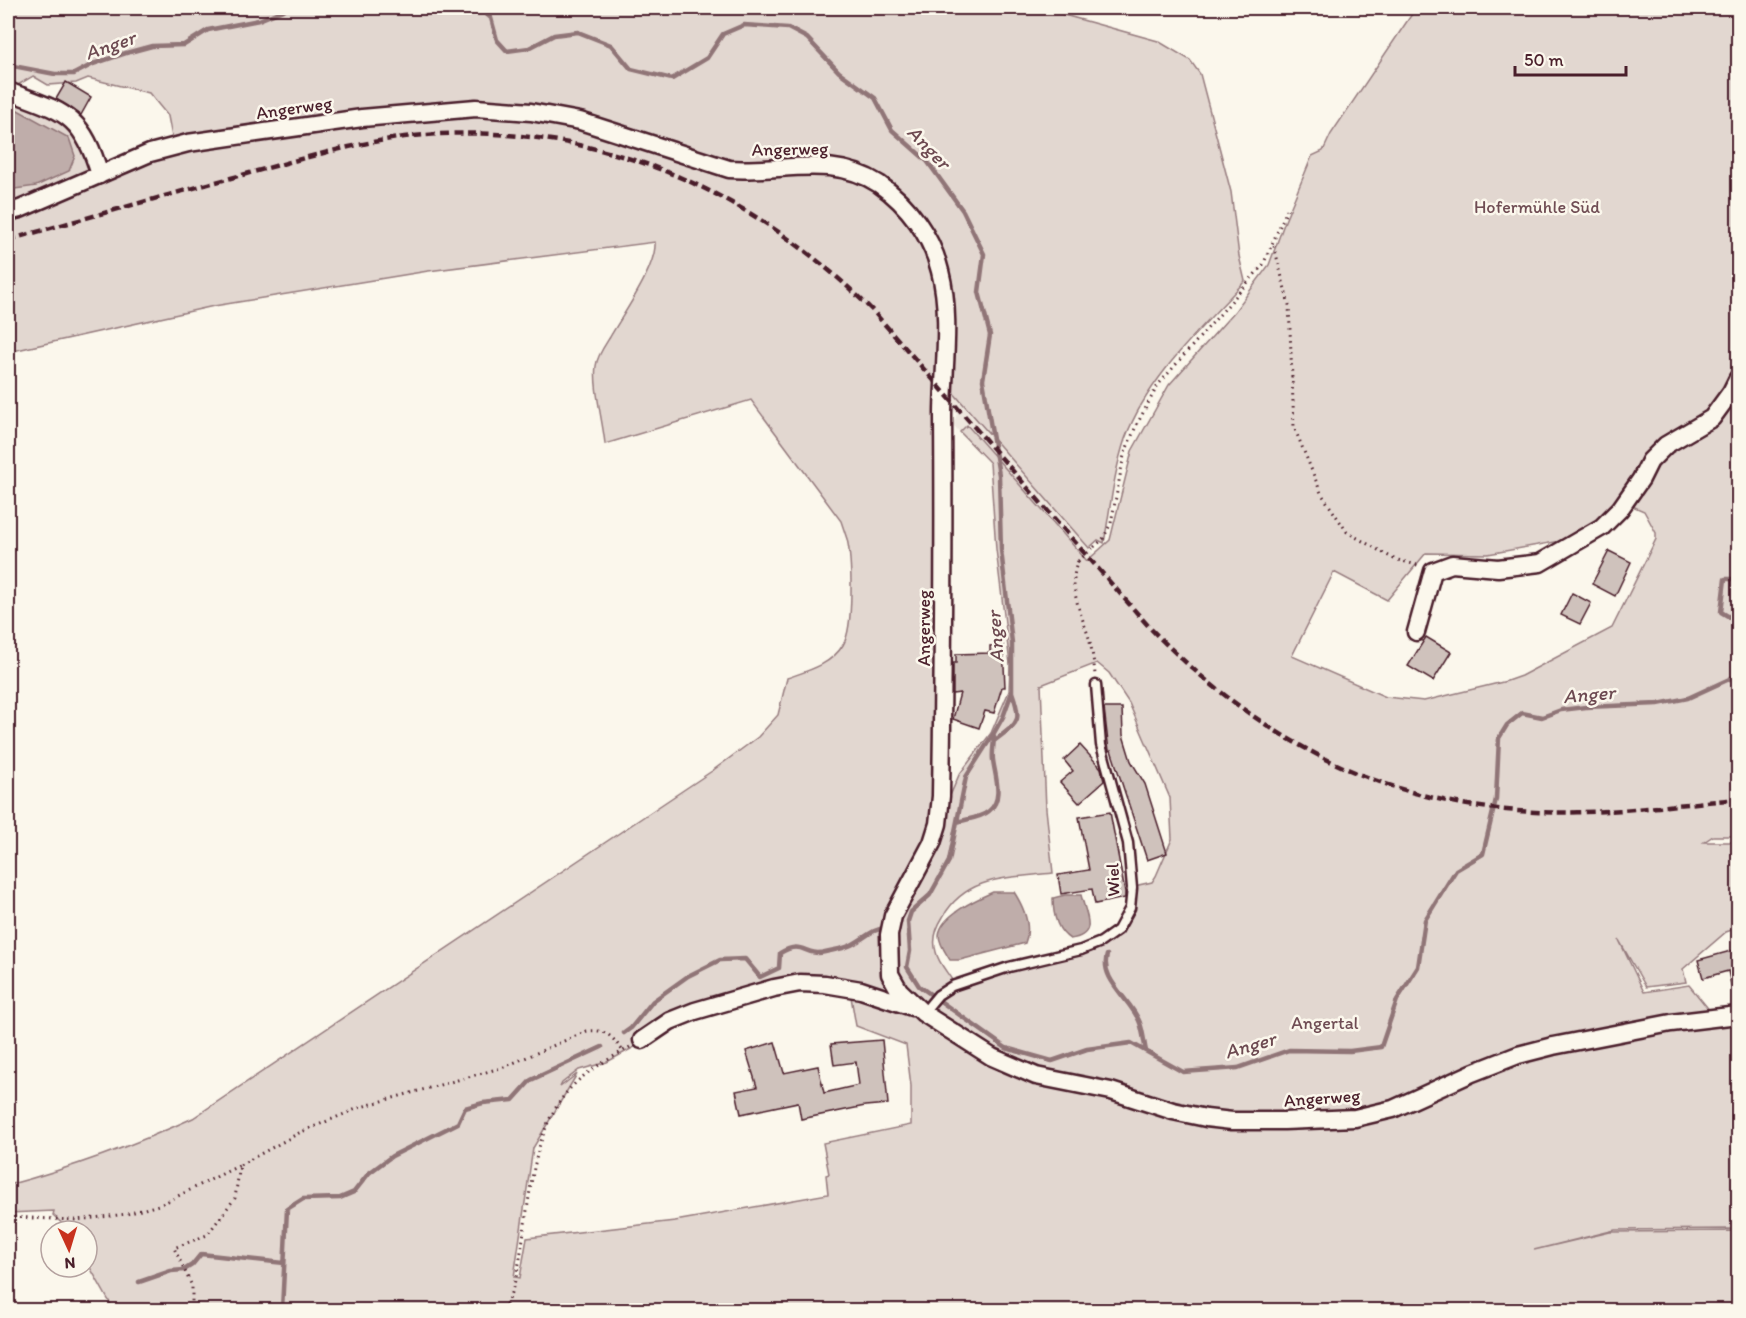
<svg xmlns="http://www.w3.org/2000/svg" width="1746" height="1318" viewBox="0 0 1746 1318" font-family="Itim,sans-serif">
  <rect width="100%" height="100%" fill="#fbf7ec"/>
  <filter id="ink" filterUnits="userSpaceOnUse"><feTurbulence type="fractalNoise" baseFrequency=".0167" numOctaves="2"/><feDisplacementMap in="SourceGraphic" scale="12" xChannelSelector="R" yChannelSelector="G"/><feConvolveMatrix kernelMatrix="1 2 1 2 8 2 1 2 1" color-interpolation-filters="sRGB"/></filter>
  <g filter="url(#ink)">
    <path fill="#eee7de" d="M465,128L548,133L602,145L652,160L702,180L758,210L804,241L848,277L877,307L1001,446L1140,609L1132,615L968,425L960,432L953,425L957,414L841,285L798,250L755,220L701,190L651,171L600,155L547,144L503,139H421L369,146L327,155L8,244V234L326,146L366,138L419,130Z"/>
    <path fill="#e2d7d0" stroke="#967b7e" stroke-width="1.5" fill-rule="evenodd" d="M8,8H1052L1057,13L1158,41L1190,60L1200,74L1231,192L1239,256L1245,281C1201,329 1148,377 1125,439C1114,472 1110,509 1104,543L1098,540L1089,548L944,382L943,796H950L959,775L991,733L1009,691L1010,664L996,549L990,463L960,432L967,425L1087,561L1110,540L1132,451L1169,385L1235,311L1269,265L1285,221L1312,156L1323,151L1331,134L1416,8H1738V836H1713L1704,842H1738V928L1726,932L1683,969L1686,982L1646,987L1619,940L1644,992L1689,985L1720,1023L1738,1025V1233L1733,1229L1615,1230L1534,1250L1610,1232L1733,1231L1738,1235V1310H1443V1307L1442,1310H114L87,1262V1231H70L53,1215L54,1211L8,1213V1185C71,1168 132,1146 193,1118L712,771L758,737L778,715L787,678C807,671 831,665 843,645C854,627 852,560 847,539C845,533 843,527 841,521L751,400L605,444C603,422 593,386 596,366C597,356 605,345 610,337C623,314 657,267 655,242L428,271L214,306L8,352ZM33,76L48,85L76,83L88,78L149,93L168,116L173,142L102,165L56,111L11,89ZM1621,501L1644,511L1656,533V539L1612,628L1521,676L1507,681L1424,701L1386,697L1292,656L1334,572L1387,600L1426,553L1488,554L1572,539L1599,525ZM1097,663L1109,673L1129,703L1170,798L1172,839L1156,876L1152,882L1130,887L1122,918L1101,940L1004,964L952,981L948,984L952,980C947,972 938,962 936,952C932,939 936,928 943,917C966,875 1011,878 1053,873L1046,809L1041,685ZM798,986L850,991L856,1026L906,1045L911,1086V1125L823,1143L829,1174L826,1175L828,1194L675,1221L527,1238L520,1278L514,1277L533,1148L577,1074L560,1087L562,1083L579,1070L607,1062L695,1014Z"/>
    <path fill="#bfadaa" stroke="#907477" stroke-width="1.5" d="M8,107L16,109L69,138L75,156L69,171L36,186L8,190Z
      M993,892H1014C1023,906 1032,926 1025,943L960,960H950C946,953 939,944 939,935C941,915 977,899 993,892Z
      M1065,895H1081C1086,915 1099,935 1070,939C1056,930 1053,914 1053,898Z"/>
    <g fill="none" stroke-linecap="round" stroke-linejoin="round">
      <path stroke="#907477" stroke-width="4.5" d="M479,8L491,18L497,40L507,51L529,48L554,35L578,32L611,45L631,69L672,79L707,58L723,34L744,25L788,28L807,38L839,72L875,98L892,130L927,161L963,211L984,254L979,292L990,335L983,380L999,475L1001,550L1012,643V692L1003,717L994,733L966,777L949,861L930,895L911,912L908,921L910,951L907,967L919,986L1006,1048L1052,1061L1087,1049L1131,1043L1183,1072L1238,1068L1289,1050L1350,1051L1381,1047L1397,1000L1418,967L1425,920L1456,870L1483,854L1496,799L1499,738L1507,725L1522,713L1542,717L1561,710L1586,707L1658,704L1688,698L1738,675
        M8,65L55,74H74L93,64L126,53L152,46L184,45L208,30L259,20L288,8
        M1738,487L1733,492L1738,505
        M1738,579H1725L1721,612L1738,622
        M994,741C1018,722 1023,723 1012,692
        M957,822C967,819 981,818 989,811C1004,799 995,776 993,760C992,752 994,744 994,736
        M1107,955C1099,980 1132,1000 1140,1023C1143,1031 1144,1042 1146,1051
        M624,1033L631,1028L653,1001L688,976L720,960L745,959L760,977L779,968L780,953C804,939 804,957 825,952C833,950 842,949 849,946C863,940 872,928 887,928
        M139,1282L171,1271L184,1270L192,1265L201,1254L284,1263
        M282,1310L287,1209L303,1199L340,1198L354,1192L369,1173L392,1156L458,1123L465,1108L483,1103L513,1100L531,1080L602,1047"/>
    </g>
    <path fill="#cfc2bc" stroke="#4a1f2b" stroke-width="1.5" d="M66,82L91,97L81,115L56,99Z
      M1609,551L1631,562L1615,596L1592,584Z
      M1572,593L1591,603L1580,624L1561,615Z
      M1426,637L1451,652L1433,681L1408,666Z
      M1003,645L1005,687H1002L994,713L985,711L979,728L953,719L960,693L953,694V663H956V654L990,653V646Z
      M1104,708H1122L1123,735L1131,761L1145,784L1167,853L1147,860L1111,750L1109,751Z
      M1080,745L1101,768L1104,781L1079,803L1060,782L1073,771L1064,760Z
      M1110,812L1125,892V898L1095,904L1092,889L1061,894L1058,875L1089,870L1079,817Z
      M1738,949V997L1734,998L1728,971L1703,978L1698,960Z
      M882,1040L888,1104L865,1106L801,1119L798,1102L741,1114L736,1091L757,1087L746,1051L775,1042L784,1073L818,1066L824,1093L859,1085L856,1062L834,1065L831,1044Z"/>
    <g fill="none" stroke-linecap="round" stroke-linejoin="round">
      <g stroke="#4a1f2b" stroke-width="13">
        <path id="service" d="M923,1013L938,995L952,986L1009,967L1081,950L1101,942L1118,930L1130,908L1132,888L1128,843L1101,745L1096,685"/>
      </g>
      <g stroke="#4a1f2b" stroke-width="21">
        <path id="minor" d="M8,91C63,112 82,113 100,175
          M8,212L20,209L150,153L188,143L362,118L476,108L531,112L580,121L729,169C781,173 831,153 879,184C908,204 932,237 940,271C952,317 943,369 943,416C944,542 943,669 941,796L938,824L932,843L893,916L889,935L890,974L899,990L923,1013L992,1057L1036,1076L1111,1091L1173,1111L1206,1118L1232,1121H1284L1355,1118L1393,1109L1472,1073L1518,1055L1553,1046L1671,1023L1738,1015
          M1416,632L1433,571L1452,564L1498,568L1540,563L1602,527L1620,509L1641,479L1650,461L1666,445L1712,418L1731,392L1738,378
          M642,1040L670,1021L695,1011L774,988L800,983L825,984L861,990L912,1007"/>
      </g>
      <path stroke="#4a1f2b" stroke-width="3" stroke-dasharray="1.5 4.5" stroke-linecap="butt" d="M1274,246L1289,305L1294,427L1321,493L1347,532L1394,559L1421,566
        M1094,547L1103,539L1111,523L1124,455L1136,426L1158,385L1263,265L1289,205
        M1078,561C1067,586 1081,613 1089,638C1092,650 1094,662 1095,675
        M240,1165L299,1133L361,1107L504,1067L587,1031C607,1029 611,1036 623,1051
        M8,1217L76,1220L127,1214L162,1204L240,1165L235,1198L207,1235L174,1248L192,1286V1310
        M503,1310C517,1285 520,1259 524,1231C532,1179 536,1116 580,1079C595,1066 613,1057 630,1047"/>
      <use href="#service" stroke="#fbf7ec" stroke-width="8"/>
      <use href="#minor" stroke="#fbf7ec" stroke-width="16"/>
      <path stroke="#4a1f2b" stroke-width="4.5" stroke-dasharray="9 4.5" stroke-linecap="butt" d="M8,240C87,218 166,195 246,174C301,159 357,142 414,136C591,119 750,187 873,311L1151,629C1257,737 1380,805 1535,812C1603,815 1671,805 1738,799"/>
      <path stroke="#4a1f2b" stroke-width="3" stroke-dasharray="1.5 4.5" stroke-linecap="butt" d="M1078,561L1094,547"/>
    </g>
  </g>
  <g text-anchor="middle" stroke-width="5" stroke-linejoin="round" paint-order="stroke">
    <g font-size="18" fill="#4a1f2b" stroke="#fbf7ec">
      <text transform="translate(294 108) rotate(-8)" y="6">Angerweg</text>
      <text transform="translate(790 149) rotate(-1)" y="6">Angerweg</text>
      <text transform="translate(924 628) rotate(-90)" y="6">Angerweg</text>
      <text transform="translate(1113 880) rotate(-92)" y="6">Wiel</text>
      <text transform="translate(1322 1098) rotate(-4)" y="6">Angerweg</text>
    </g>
    <g font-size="18" fill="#704d54" stroke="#fbf7ec">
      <text x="1537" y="213">Hofermühle Süd</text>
      <text x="1325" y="1029">Angertal</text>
    </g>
    <g font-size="20" font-style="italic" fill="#6d4a51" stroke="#fbf7ec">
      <text transform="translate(110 45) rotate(-19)" y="7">Anger</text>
      <text transform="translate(929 147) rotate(46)" y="7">Anger</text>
      <text transform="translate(995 637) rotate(-94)" y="7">Anger</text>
      <text transform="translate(1589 694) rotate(-5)" y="7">Anger</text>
      <text transform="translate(1250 1045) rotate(-16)" y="7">Anger</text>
    </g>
  </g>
  <rect width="1746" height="1318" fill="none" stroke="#fbf7ec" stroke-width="30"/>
  <rect x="15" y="15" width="1716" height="1288" fill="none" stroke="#4a1f2b" stroke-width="2" filter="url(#ink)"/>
  <g transform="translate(69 1249) rotate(176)"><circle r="28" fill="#fbf7ec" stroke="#b4a19f" stroke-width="1.5"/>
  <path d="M0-4.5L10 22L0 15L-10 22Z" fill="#c8321e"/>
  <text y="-9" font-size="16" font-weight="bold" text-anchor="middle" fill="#4a1f2b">N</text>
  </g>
  <path d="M1515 66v9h111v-9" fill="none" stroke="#4a1f2b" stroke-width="3"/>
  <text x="1524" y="66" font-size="18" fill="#4a1f2b" stroke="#fbf7ec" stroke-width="4.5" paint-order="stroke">50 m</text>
</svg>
